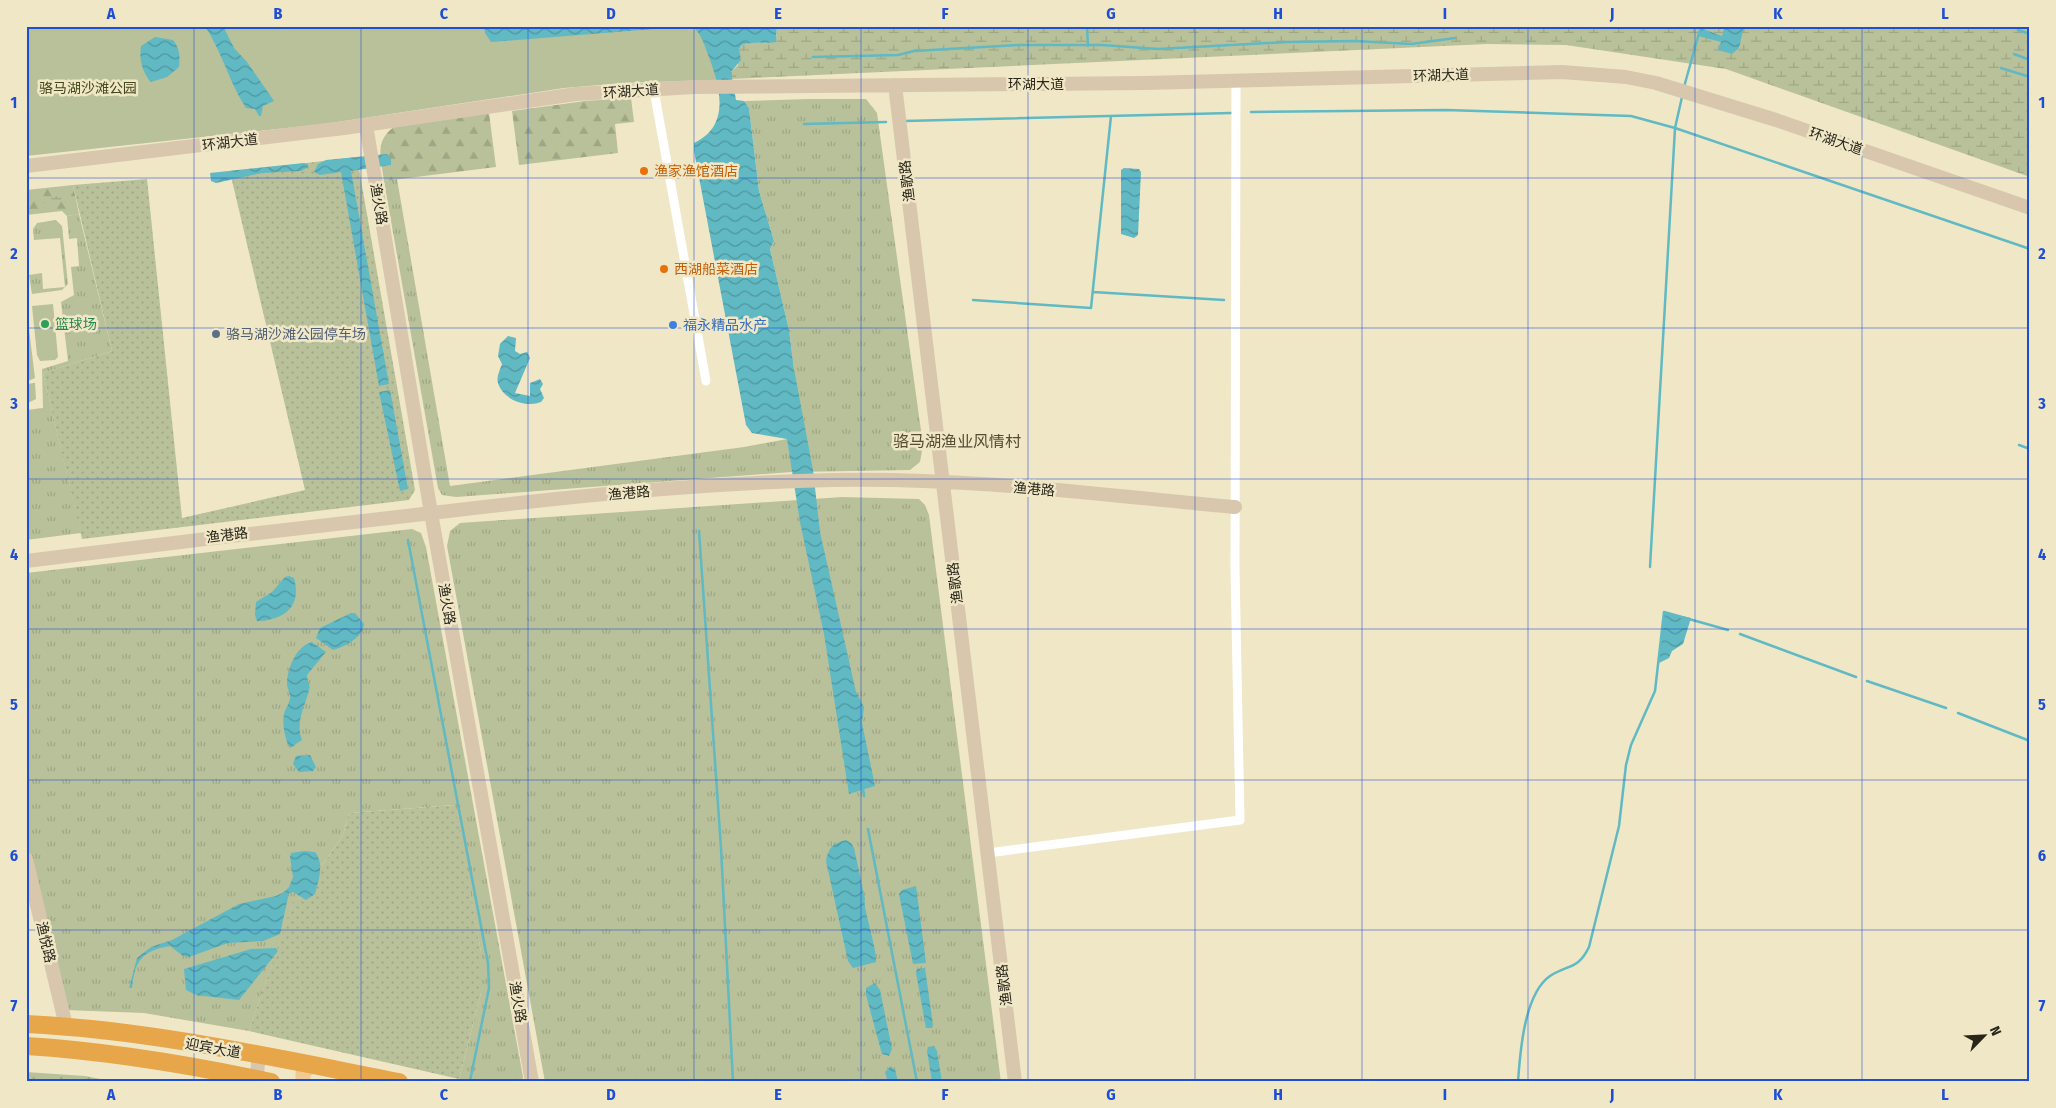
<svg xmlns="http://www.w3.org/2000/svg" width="2056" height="1108" viewBox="0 0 2056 1108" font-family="'Fira Sans Condensed','Noto Sans SC',sans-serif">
  <defs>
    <pattern id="grass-tufts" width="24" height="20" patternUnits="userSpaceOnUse" patternTransform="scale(1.25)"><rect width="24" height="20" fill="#b8c19a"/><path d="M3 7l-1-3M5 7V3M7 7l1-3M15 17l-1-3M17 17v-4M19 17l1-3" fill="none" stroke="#9ea684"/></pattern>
    <pattern id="forest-firs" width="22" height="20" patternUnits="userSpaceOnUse" patternTransform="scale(1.25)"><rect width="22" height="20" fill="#b8c19a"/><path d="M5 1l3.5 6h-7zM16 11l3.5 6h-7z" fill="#9ea684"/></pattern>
    <pattern id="wetland-marsh" width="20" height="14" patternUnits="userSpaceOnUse" patternTransform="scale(1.25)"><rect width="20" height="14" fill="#b8c19a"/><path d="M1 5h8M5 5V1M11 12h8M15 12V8" fill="none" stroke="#9ea684"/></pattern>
    <pattern id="garden-dots" width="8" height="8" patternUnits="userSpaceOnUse" patternTransform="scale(1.25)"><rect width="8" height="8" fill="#b8c19a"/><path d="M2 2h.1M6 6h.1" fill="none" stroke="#9ea684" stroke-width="1.8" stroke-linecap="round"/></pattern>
    <pattern id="water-waves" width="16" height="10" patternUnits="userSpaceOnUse" patternTransform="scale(1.25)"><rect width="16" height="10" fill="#60b9c3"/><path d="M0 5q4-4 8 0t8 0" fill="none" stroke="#4f969e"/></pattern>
  </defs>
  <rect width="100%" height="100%" fill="#f0e7c7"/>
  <path fill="url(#grass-tufts)" d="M809,99H866L877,113L923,445L920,462L910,470L792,472L456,497L442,495L438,488L384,181L397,179L450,486L744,447L787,439L794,369L789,330L770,249L774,241L759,191L749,108L744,101Z
    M79,214L112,351L43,373L81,533L26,540V410L43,408L42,369L68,361L61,302L74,295L71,267L79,266L77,238L69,239L67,216Z
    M56,220L62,226L68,284L62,290L32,294L29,275L42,273L43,289L65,287L60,238L34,240L33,229L37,223Z
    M26,305L35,378L26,382Z
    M35,383L36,399L26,404V384Z
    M842,497L919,499L925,505L929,515L1001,1082H545L447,546L450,531L460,523Z
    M412,529L421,533L426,547L523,1077L522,1082H472L459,1079L481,993V952L454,805L349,813L343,835L300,898L293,903L249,1031L144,1013L66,1010L26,842V573Z"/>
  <path fill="url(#forest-firs)" d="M631,98L634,122L615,124L618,153L519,165L512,111L585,101Z
    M489,113L496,167L384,181C381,159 374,141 394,127Z
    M73,185L79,214L67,216L62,211L26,215V190Z
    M26,1072L85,1076L116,1082H26Z"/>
  <path fill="url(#wetland-marsh)" d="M777,26H2030V177L1726,69L1566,45L1487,44L731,79V72L738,65L739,49L742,45L754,42L766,43L777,36Z
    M65,196L67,200L64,202L39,203L38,197Z"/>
  <path fill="#b8c19a" d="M26,26H711L717,80L623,83L564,88L324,124L26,156Z
    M53,304L58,357L55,360L40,361L37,355L32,306Z"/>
  <path fill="url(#garden-dots)" d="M357,157L415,490L409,500L82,539L43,373L112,351L73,185L147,179L182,518L305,490L230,172Z
    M455,805L481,952V993L459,1079L249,1031L293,902L300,898L343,835L349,813Z"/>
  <path fill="url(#water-waves)" d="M205,26H223L234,48L247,62L274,101L263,106L261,116H259L255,109L246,108C229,82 222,52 205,26Z
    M484,26H691L491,42L485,33Z
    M692,26H777L776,42C764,44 753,41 742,45L739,49L741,60L731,72L736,100L744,101L749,108L759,191L774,241L770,249L789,330L794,369L813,470L820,532L856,692L864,707L862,723L875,786L849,794L824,634L800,522L787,439L752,433L746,425L694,151V143C731,126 720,87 709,57C704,45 702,34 692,26Z
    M1725,26H1744L1739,48L1732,54L1718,50L1721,42L1698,36L1700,28L1722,36Z
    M155,37L173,40C180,48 180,57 179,67L167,77L151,82C142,72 139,59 141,46Z
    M387,154L391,159V165L351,171L389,384L379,386L341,172L320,175L314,172L318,164L326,160Z
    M304,163L308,164V167L301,171L262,173L216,183L211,181L210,173Z
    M1124,168L1139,169L1141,172L1138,235L1134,238L1121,234V170Z
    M508,336L516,338L515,351L520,354L527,352L530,358L515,393L530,396V383L540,379L543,384L540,389L544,398L541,402C527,408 503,400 498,383C496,377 500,370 502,364L498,356L500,344Z
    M390,390L408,489L400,491L379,392Z
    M289,576L294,578C302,607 284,620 257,621L255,615L256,602L272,592L285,577Z
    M1664,612L1691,618L1683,644L1672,651L1669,658L1659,663Z
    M351,613H355L364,624C363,637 345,647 333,650L316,638L320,628Z
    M312,642L326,652L307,675C307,681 311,685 309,690C305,707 295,722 302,740L290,748C285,740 282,724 284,714C285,709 289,704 290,699C291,694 287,689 287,684C287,669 296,646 312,642Z
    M310,755L316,767L313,771L299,772L293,764L296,756Z
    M846,840L851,843L854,848L865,899C862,906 877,947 876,962L853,968L848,961L826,861C828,848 833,843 846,840Z
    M304,851L315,852C325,864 318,881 315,894L306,900L293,892L289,893L280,934L263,941L228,943L189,957L183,956L170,946C142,951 135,960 132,988H129L137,958L151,947L172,940L239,904L276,896L284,892L289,887L293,877L290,857L291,853Z
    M916,886L926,963L913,964L899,894L902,890Z
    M276,948L278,951L239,1000L196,995L186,990L184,969L251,949Z
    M925,968L933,1025L932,1028H926L916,973L917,969Z
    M875,983L880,990L892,1049L889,1056L882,1054L866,995V988Z
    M934,1046L937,1051L942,1082H932L927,1051L928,1047Z
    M890,1067L895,1069L898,1082H888L885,1072Z"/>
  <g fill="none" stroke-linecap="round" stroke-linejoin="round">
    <path stroke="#60b9c3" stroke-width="2.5" d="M1087,26L1088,46
      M2018,30L2030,34
      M2014,54L2030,60
      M813,57L898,55L914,51L1020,45H1102L1158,49L1288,42L1355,41L1411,44L1455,38
      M2001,68L2030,77
      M1684,87L1701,26
      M1251,112L1446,110L1631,116L1675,128L2030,249
      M904,121L1231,113
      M804,124L886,122
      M1093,292L1224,300
      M973,300L1091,308L1111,116
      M2019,445L2030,449
      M699,531L721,848L733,1082
      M408,540L488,963L489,988L470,1081
      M1650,567L1675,128L1682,97
      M1740,634L1856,677
      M1867,681L1946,708
      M1958,713L2030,741
      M863,789L864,796
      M868,829L917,1082
      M1518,1082C1520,1053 1524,994 1550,976C1568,964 1578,970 1589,947L1619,826L1626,765L1631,745L1655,691L1664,612L1728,630"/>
    <path stroke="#fff" stroke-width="9" d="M654,90L706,381
      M988,853L1240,820L1235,570L1236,81"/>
    <path stroke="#d8c7ad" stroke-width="14" d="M895,85L1015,1082
      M366,125L431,513L532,1082
      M26,166L344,128L576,94L694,87L1144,83L1562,72L1626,77L1656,83L1776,120L2030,208
      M26,561C161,544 297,528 432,513C565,497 699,483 833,480C967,477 1102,495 1235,507
      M26,859L66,1026
      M256,1082L259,1055"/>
    <path stroke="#f1ca92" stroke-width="15" d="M303,1082V1073L312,1065"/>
    <path stroke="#e7a649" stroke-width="18" d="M26,1024C151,1030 276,1058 399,1082
      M26,1046C108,1051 191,1065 271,1082"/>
  </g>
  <path fill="none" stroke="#1d4ed8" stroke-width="1" stroke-opacity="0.55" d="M194,26V1082M361,26V1082M528,26V1082M694,26V1082M861,26V1082M1028,26V1082M1195,26V1082M1362,26V1082M1528,26V1082M1695,26V1082M1862,26V1082M26,178H2030M26,328H2030M26,479H2030M26,629H2030M26,780H2030M26,930H2030"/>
  <g fill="#e8710a" stroke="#f0e7c7" stroke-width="2">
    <circle cx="644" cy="171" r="5"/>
    <circle cx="664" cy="269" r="5"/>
  </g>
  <circle fill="#2e9e5b" stroke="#f0e7c7" stroke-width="2" cx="45" cy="324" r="5"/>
  <circle fill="#3f7fe0" stroke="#f0e7c7" stroke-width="2" cx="673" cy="325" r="5"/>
  <circle fill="#5c6f8a" stroke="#f0e7c7" stroke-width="2" cx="216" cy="334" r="5"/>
  <g text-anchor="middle" stroke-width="5" stroke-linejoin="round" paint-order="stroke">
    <g font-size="14" fill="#282519" stroke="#f0e7c7">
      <text transform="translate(1441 75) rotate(-2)" y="5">环湖大道</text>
      <text x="1036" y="89">环湖大道</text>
      <text transform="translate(631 91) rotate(-4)" y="5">环湖大道</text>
      <text transform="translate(1836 141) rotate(19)" y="5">环湖大道</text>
      <text transform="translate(230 142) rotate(-7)" y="5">环湖大道</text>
      <text transform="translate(907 181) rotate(-97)" y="5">渔歌路</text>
      <text transform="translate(379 204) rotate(80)" y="5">渔火路</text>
      <text transform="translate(1034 489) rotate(5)" y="5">渔港路</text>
      <text transform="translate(629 493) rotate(-5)" y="5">渔港路</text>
      <text transform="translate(227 535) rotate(-7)" y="5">渔港路</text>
      <text transform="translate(955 583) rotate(-97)" y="5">渔歌路</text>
      <text transform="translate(447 604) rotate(80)" y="5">渔火路</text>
      <text transform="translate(46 942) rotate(77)" y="5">渔悦路</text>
      <text transform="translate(1004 985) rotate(-97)" y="5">渔歌路</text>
      <text transform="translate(518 1002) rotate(80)" y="5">渔火路</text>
      <text transform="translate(213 1048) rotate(10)" y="5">迎宾大道</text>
    </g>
    <g font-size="14" fill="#414919" stroke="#f0e7c7">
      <text x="88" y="93">骆马湖沙滩公园</text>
    </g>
    <g font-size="14" fill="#c56008" stroke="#f0e7c7" text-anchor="start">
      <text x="654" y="176">渔家渔馆酒店</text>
      <text x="674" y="274">西湖船菜酒店</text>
    </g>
    <g font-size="14" fill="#27864d" stroke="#f0e7c7" text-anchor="start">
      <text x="55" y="329">篮球场</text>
    </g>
    <g font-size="14" fill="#366cbe" stroke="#f0e7c7" text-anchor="start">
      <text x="683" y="330">福永精品水产</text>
    </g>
    <g font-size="14" fill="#4e5e75" stroke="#f0e7c7" text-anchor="start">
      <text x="226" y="339">骆马湖沙滩公园停车场</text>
    </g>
    <g font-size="16" fill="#544d31" stroke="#f0e7c7">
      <text x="957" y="447">骆马湖渔业风情村</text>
    </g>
  </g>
  <rect width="2056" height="1108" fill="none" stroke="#f0e7c7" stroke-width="55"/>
  <g transform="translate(1984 1036) rotate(66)" stroke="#f0e7c7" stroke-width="4" paint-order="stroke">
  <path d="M0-4L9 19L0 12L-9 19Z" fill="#282519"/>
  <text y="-8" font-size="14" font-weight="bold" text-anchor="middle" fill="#282519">N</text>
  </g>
  <rect x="28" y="28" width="2000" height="1052" fill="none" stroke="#1d4ed8" stroke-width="2"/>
  <g font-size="16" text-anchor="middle" font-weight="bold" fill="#1d4ed8">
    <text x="111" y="19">A</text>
    <text x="278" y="19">B</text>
    <text x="444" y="19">C</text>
    <text x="611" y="19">D</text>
    <text x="778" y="19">E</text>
    <text x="945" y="19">F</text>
    <text x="1111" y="19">G</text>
    <text x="1278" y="19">H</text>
    <text x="1445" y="19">I</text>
    <text x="1612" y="19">J</text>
    <text x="1778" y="19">K</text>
    <text x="1945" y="19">L</text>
    <text x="14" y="108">1</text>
    <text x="2042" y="108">1</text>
    <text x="14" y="259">2</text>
    <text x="2042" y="259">2</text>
    <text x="14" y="409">3</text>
    <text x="2042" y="409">3</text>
    <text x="14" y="560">4</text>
    <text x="2042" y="560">4</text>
    <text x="14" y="710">5</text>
    <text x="2042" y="710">5</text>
    <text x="14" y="861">6</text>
    <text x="2042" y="861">6</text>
    <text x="14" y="1011">7</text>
    <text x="2042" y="1011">7</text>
    <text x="111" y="1100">A</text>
    <text x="278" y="1100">B</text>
    <text x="444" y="1100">C</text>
    <text x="611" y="1100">D</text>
    <text x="778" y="1100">E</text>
    <text x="945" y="1100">F</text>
    <text x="1111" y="1100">G</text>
    <text x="1278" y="1100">H</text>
    <text x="1445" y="1100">I</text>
    <text x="1612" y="1100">J</text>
    <text x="1778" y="1100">K</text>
    <text x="1945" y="1100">L</text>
  </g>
</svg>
